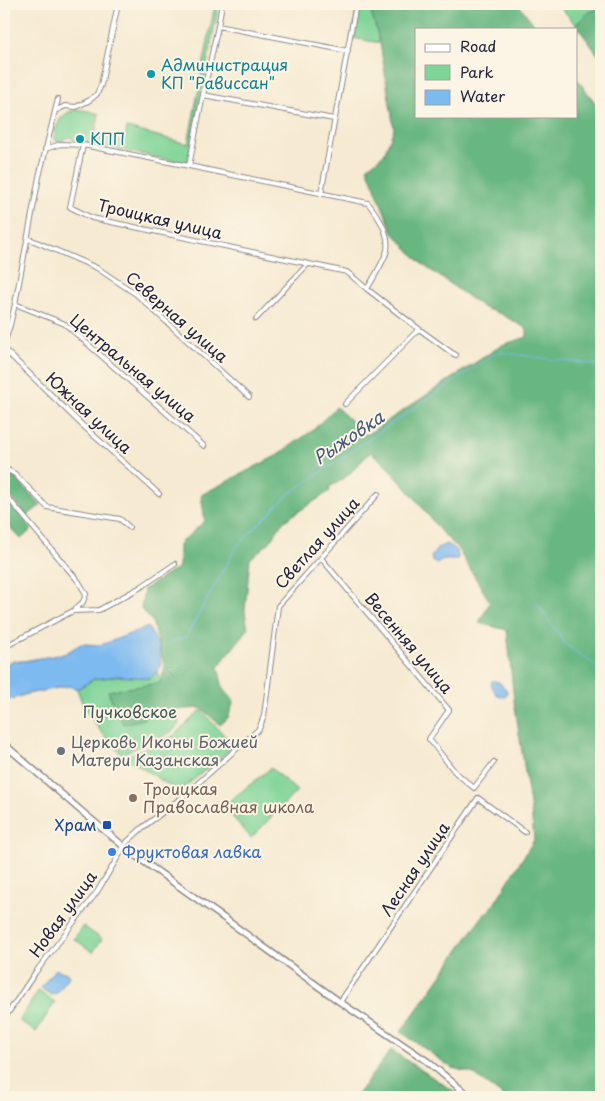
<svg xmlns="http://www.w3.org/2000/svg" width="605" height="1101" viewBox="0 0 605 1101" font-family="'Playpen Sans',sans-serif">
  <rect width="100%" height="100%" fill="#fcf5e5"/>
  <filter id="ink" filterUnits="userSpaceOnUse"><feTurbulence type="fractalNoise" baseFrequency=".02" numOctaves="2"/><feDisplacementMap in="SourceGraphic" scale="10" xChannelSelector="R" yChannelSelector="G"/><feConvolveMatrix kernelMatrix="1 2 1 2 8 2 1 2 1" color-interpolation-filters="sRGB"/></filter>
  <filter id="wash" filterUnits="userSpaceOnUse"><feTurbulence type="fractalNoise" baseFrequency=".0096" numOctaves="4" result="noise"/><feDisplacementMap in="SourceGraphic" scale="20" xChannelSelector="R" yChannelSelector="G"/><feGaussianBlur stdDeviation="1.12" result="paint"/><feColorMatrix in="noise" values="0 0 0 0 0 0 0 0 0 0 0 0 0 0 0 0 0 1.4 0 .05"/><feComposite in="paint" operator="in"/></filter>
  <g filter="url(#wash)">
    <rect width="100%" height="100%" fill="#f6ead2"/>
    <path fill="#7fd497" stroke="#507b69" d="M215,4H219L188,161L185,163L81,142L82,138L79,136L77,141L73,140L70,136L60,142L54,140C54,127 61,112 76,110C83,109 92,112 99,114L95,135L124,142L127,128L188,144Z
      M358,4H369L380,43L352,38Z
      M558,4H601V8L587,13L576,25Z
      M157,672L178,715L179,724L174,730L164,736L121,754L101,732L84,708L77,689L94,679L118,676L149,678Z
      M201,710L234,746L179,792L125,757L173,736Z
      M271,768L297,791L251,838L223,806Z
      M83,926L102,939L93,952L74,939Z
      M38,991L55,1002L36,1032L19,1021Z"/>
    <path fill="#67b680" stroke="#446c5e" d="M369,4H518L538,29H416V116H576V78L601,110V1097H504L472,1073L452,1068L401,1032L482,917L491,909L534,840L531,811L514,701L507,630L479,623L490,602L456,546L442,533L415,498L384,463L371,452C356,466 349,478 329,487L330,491L284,521L270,542L250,559L245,611L248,629L218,667L223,688L234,701L228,718L220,725L201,708L152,711L144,719L123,724L116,711L108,691L160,683L165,668L152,621L141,609L144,589L179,567V544L205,521L201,495L276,456L312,431L336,407L366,435L502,345L527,337V329L501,314L484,308L422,264L393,233L367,168L384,154L394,129L380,43Z
      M601,8V59L576,25L587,13Z
      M4,472L15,477L41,505L27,516L4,488Z
      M8,501L32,529L21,539L4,521V505Z
      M391,1050L461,1096L462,1097H355Z"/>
    <path fill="#7dbaf0" stroke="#506e96" d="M446,544C452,545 458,551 458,558C453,562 451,559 446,560C442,560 439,562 437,564L432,561L431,557L438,548Z
      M148,627L159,647L161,665L157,672L149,678L118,676L94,679L77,689L69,686L27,694L6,701L4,703V666L11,661H23L64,654L81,644L101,645Z
      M492,681C500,680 503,686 507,692L506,695L503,697L496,694L491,684Z
      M55,969L67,973L69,977L57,993L51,995L41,988Z"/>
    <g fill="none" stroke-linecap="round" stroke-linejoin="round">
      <path stroke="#7dbaf0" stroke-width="1" d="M536,602L566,645L601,669
        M170,642L186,637L237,546L289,494L497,352L598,365L601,363"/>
    </g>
  </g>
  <g filter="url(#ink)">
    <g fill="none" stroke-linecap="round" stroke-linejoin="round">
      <g stroke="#8c8686" stroke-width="6">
        <path id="street" d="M222,4L218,26L348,51
          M218,26L203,95L334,119
          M55,111L65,106L76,107L90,100L97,94L101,85L118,4
          M83,145L189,166L368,203C378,216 390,233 387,250C386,257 372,281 367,289L347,272L92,218L70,207Z
          M45,149L61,144L83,145
          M189,166L203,95
          M321,194L356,4
          M28,239L32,240L97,268L136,294L249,397
          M367,289L419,329L452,353L456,355
          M15,304L65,324L204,446
          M256,319L308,264
          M4,344L10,325L15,304L39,177L58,99
          M4,349L81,424L159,494
          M345,404L419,329
          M4,468L15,474L47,507L120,519L129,527
          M4,493L79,582L86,594L83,602L73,611
          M321,558L449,710L429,739L455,772L474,788L494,762
          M4,647L73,611L99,610L141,587L175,564
          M4,754L7,747
          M340,1002L478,798L525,832
          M4,1019L35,973L97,892L127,842L142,828L180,799L259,729L264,716L278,606L378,494"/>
      </g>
      <g stroke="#8c8686" stroke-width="8">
        <path id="secondary" d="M4,744L80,810L133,854L221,916L340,1002L427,1061L470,1097"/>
      </g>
      <use href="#street" stroke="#fff" stroke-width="4"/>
      <use href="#secondary" stroke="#fff" stroke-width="5"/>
    </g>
  </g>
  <g fill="#0f9aa8" stroke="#fcf5e5" stroke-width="2">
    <circle cx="151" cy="74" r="5"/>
    <circle cx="80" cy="139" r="5"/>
  </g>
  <circle fill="#6b7280" stroke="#fcf5e5" stroke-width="2" cx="61" cy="751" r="5"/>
  <circle fill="#8d6e63" stroke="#fcf5e5" stroke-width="2" cx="133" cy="798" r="5"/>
  <rect fill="#1a4fb4" stroke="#fcf5e5" stroke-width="2" x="102" y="820" width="10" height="10" rx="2.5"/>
  <circle fill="#3f7fe0" stroke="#fcf5e5" stroke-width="2" cx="112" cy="852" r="5"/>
  <g text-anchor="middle" stroke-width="4" stroke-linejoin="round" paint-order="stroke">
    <g font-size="16" fill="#0d838f" stroke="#fcf5e5" text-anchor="start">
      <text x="161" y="71">Администрация<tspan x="161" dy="18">КП "Рависсан"</tspan></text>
      <text x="90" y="145">КПП</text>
    </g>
    <g font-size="16" fill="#22223b" stroke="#fcf5e5">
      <text transform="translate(160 219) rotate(13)" y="6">Троицкая улица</text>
      <text transform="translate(177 317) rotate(41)" y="6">Северная улица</text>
      <text transform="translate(133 368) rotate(40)" y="6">Центральная улица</text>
      <text transform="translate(89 413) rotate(43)" y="6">Южная улица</text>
      <text transform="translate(317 543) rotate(-48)" y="6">Светлая улица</text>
      <text transform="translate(409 643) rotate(50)" y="6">Весенняя улица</text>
      <text transform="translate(415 869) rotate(-56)" y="6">Лесная улица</text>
      <text transform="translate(63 914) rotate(-54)" y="6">Новая улица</text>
    </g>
    <g font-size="16" fill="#3e5757" stroke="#fcf5e5">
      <text x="130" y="718">Пучковское</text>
    </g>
    <g font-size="16" fill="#5b616d" stroke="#fcf5e5" text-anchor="start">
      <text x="71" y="748">Церковь Иконы Божией<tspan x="71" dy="18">Матери Казанская</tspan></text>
    </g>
    <g font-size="16" fill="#785e54" stroke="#fcf5e5" text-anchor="start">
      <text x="143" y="795">Троицкая<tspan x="143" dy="18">Православная школа</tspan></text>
    </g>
    <g font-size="16" fill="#164399" stroke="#fcf5e5" text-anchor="end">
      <text x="97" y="831">Храм</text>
    </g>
    <g font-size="16" fill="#366cbe" stroke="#fcf5e5" text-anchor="start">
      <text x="122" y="858">Фруктовая лавка</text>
    </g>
    <g font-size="18" font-style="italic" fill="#42577a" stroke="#fcf5e5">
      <text transform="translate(349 438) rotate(-34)" y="6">Рыжовка</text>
    </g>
  </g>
  <rect width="605" height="1101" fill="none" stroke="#fcf5e5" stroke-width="20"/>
  <rect x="415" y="28" width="162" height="90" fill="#fcf5e5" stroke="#a5a1a1"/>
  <rect x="425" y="44" width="25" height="8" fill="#ffffff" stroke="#a5a1a1"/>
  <text x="460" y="52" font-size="15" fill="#22223b">Road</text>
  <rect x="425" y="65" width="25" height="15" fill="#7fd497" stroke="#a5a1a1"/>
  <text x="460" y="78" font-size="15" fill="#22223b">Park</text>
  <rect x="425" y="90" width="25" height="15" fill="#7dbaf0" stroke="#a5a1a1"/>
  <text x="460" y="102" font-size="15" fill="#22223b">Water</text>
</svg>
